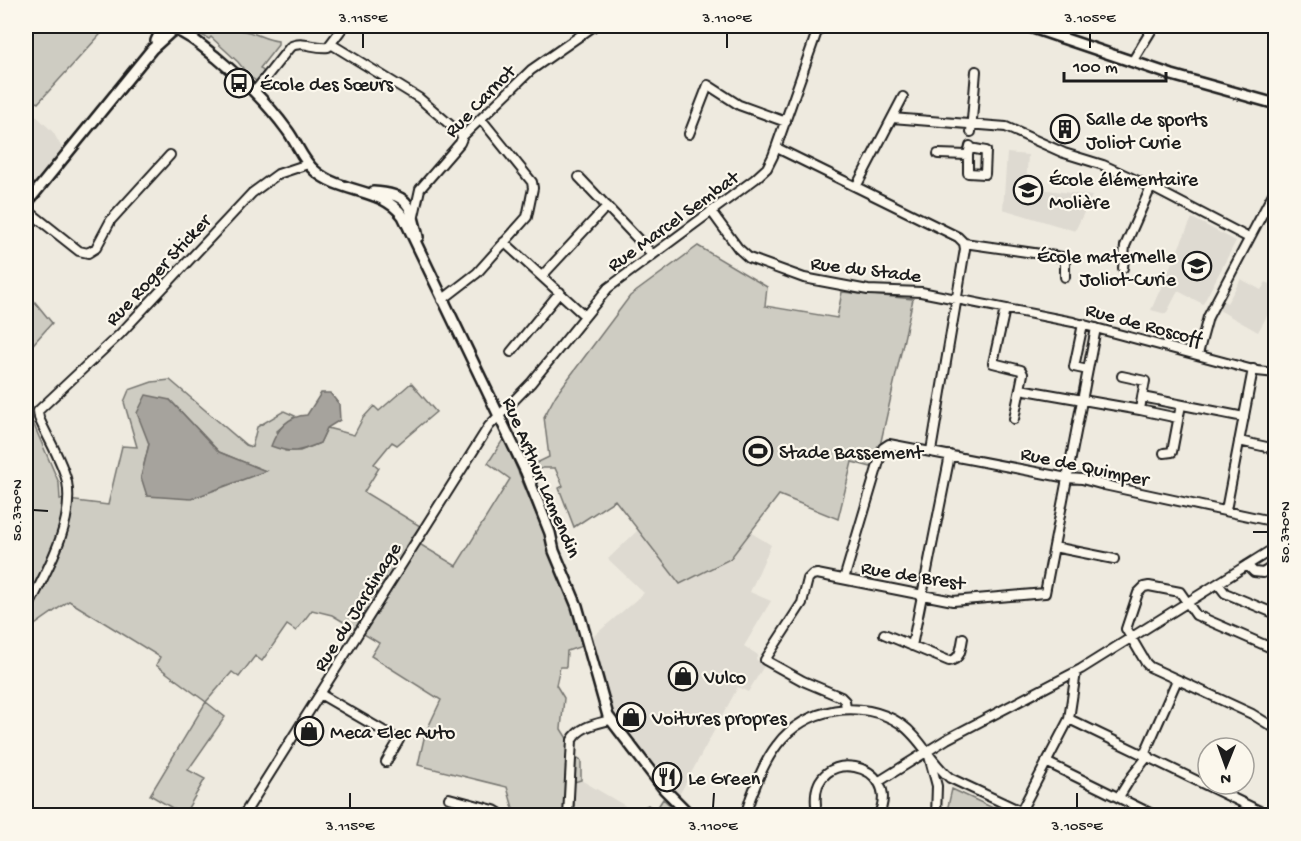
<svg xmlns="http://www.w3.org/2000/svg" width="1301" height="841" viewBox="0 0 1301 841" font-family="'Gochi Hand',sans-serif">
  <rect width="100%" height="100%" fill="#eeeadf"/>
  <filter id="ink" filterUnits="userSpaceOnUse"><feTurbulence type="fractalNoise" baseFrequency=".0167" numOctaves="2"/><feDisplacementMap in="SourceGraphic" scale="12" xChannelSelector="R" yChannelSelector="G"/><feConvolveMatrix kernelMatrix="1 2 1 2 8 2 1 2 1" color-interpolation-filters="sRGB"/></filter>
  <g filter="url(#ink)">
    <path fill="#dedad1" d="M26,93L38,103L31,111L53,132L62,148L26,192Z
      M1007,153L1028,155L1026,187L1092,196L1075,231L1003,209Z
      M1192,218L1236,241L1203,304L1178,291L1166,314L1151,310Z
      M1241,279L1261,290L1266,282L1275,287V302L1258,332L1219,310L1224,301L1227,303Z
      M638,530L680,584L730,559L750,532L771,545L750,592L771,601L744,646L758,655L756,659L764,666L748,692L738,687L677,799L615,722L589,640L644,593L608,559Z
      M581,780L634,811L641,815L572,816L574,805V781Z"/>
    <path fill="#ceccc2" stroke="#75746f" stroke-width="1.5" fill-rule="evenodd" d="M26,26H108L38,103L26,93Z
      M201,26C213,25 243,30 255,34C263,37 269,40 278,41V45L260,68L264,72L256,81L249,76L238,62L211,37L209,39L194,31Z
      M698,246L767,287L765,306L837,318L842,292L913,299L875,468L852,462L838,519L779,495L730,559L680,584L615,500L574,527L559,488L563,486L555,468H543L533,472L530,466L549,457L544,417L556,395L630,296Z
      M26,291L52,323L26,352Z
      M170,380L246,445L252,447L257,427L284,411L295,416L277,431L285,451H300L320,443L327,428L354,435L363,418L374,406L379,411L411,383L436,412L397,445L392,442L374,464L379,468L364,492L420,526L411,539L456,566L510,479L488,463L504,438L544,533L579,627L582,646L567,651L566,667H560L556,685L564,698L561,729L568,740V753L581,761V780L574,782V805L572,815H515L507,787L418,765L425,734L441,700L371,656L379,643L332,615L312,610L296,631L287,625L262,661L255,656L239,677L232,672L206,702L225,717L188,770L205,779L184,815L150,795L206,702L156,665L160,657L69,601L26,631V428L33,423L59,483L60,499L108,505L122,446L137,447L124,402L129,390L152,382ZM170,400L219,452L265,471L141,477L149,444Z
      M952,789L1008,815H946Z
      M663,799L681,815H641L634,811L648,805L656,810Z"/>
    <path fill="#a6a39d" stroke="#6f6d69" stroke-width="1.5" d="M321,393H330L339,404L340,420L327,428L320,443C299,452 292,454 271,446C278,428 288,416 307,415Z
      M146,395L170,400L219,452L266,471L191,499L147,496L141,477L149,444L137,413Z"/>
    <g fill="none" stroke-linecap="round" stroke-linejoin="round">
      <g stroke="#1c1c1c" stroke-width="12">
        <path id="minor" d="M331,44L419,98L463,136
          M1132,62L1154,26
          M255,91L290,47C302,40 314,49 328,47L344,26
          M892,118L903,97
          M971,132L976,71
          M689,134L708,85L739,105L786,122
          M777,148L958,237L964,243L1062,257L1065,261V277
          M970,148L986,151L985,174L968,173V155L970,146
          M938,154L968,155
          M579,177L652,254
          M856,187L892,118L1006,127L1064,153L1103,165L1151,187L1249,238
          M26,209L79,251L88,253L96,248L111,220L170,155
          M711,211L738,248L749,258L804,278L868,290L921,292L1073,322L1257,371L1276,373
          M414,216L420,189L460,143L463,136L531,70L594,26
          M504,242L585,316
          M1123,268L1125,246L1151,187
          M542,276L607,206
          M442,300L477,273L527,217L533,188L532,182L481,119
          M1005,309L993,363L1021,370L1023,374L1020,389L1140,410L1142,397L1244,417
          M1083,324L1074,367L1088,370
          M511,352L560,292
          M1198,354L1208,317L1276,188
          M1122,376L1145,381L1142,397
          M1140,410L1178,418
          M1014,419L1020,389
          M1239,441L1276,449
          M931,451L965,249L964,243
          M1164,453L1172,452L1181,405
          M1226,510L1253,369
          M1054,547L1114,559
          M1247,565L1254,572L1263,573L1276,564
          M844,579L883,448L889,444L1067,478L1082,479L1104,485L1276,522
          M1218,584L1225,593L1276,614
          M26,612C44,575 75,525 67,482C63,462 47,437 39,418L38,411L120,334L252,193L278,174L308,164
          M884,634L949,661C961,660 961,648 963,638
          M912,646L950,455
          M1276,650L1196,615L1180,592L1149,586L1144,587L1138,593L1126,629L1146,663L1150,667L1252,714L1276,729
          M320,694L399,740L386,762
          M846,709L845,701L841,697L803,681L765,660L802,603L808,579L812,575L817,574L953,601L1045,593L1096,328
          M1069,719L1270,816
          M1144,755L1177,680
          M929,756L937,786L936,816
          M1046,762L1156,816
          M878,782L947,739L1081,669L1276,547
          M1119,797L1132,776L1148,756
          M449,798L494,810L499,813
          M816,805C810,743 905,762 878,816
          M1021,811L1069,719L1076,672
          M243,816L489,426L531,383L608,288L755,179L767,168L773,156L819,26
          M456,816L460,801
          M568,816L572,740C580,726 596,724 610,720
          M745,816C751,794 763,763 777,745C805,707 862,698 901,724C921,738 931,763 950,778L1031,816"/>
      </g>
      <g stroke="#1c1c1c" stroke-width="14">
        <path id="tertiary" d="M1027,26L1172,75L1276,104
          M176,30C192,36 204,48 217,58C244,81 266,101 287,130C297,143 302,160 315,171C341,194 381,187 403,216L526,472L550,533L554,551L577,606L608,716L664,789L691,816
          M156,41L163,26
          M373,192C410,194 410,205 418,237
          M26,204L152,49L173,30"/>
      </g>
      <use href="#minor" stroke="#fbf7ec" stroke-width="8"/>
      <use href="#tertiary" stroke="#fbf7ec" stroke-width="9"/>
    </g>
  </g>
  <path fill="none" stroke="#1c1c1c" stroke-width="2" d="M363,48V33M727,48V33M1090,48V33M33,510L48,511M1253,532H1268M350,808V793M713,808L714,793M1077,808V793"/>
  <defs>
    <g id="bus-ring" transform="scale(1.5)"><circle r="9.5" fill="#fbf7ec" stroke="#1c1c1c" stroke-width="1.5"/><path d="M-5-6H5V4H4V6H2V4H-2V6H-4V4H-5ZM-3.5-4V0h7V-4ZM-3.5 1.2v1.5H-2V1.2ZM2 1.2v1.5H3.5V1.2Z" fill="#1c1c1c"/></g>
    <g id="building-ring" transform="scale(1.5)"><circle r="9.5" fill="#fbf7ec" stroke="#1c1c1c" stroke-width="1.5"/><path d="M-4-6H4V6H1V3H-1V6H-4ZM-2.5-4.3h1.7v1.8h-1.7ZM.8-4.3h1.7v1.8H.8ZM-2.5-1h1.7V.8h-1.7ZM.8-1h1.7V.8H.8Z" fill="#1c1c1c"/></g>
    <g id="school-ring" transform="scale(1.5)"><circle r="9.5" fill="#fbf7ec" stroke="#1c1c1c" stroke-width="1.5"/><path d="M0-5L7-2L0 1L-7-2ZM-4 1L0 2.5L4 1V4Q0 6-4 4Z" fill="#1c1c1c"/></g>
    <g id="stadium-ring" transform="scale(1.5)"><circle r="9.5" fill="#fbf7ec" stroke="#1c1c1c" stroke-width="1.5"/><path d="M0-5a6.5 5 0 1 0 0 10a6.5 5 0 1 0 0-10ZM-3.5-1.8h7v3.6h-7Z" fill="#1c1c1c"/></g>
    <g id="shop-ring" transform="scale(1.5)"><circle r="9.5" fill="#fbf7ec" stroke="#1c1c1c" stroke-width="1.5"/><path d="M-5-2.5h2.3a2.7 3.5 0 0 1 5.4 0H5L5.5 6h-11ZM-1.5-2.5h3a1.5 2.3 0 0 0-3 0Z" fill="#1c1c1c"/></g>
    <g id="restaurant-ring" transform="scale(1.5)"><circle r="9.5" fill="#fbf7ec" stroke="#1c1c1c" stroke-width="1.5"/><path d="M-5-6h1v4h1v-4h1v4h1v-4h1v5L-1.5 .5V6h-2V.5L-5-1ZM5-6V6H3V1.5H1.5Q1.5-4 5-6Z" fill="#1c1c1c"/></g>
  </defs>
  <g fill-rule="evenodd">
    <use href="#bus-ring" x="239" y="83"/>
    <use href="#building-ring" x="1065" y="129"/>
    <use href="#school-ring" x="1028" y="190"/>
    <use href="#school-ring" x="1197" y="266"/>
    <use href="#stadium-ring" x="758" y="451"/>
    <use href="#shop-ring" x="683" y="676"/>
    <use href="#shop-ring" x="631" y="717"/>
    <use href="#shop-ring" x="309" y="731"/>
    <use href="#restaurant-ring" x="667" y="777"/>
  </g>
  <g text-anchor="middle" stroke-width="4.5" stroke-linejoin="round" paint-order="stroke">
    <g font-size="20" fill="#1c1c1c" stroke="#fbf7ec" text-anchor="start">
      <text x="260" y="90">École des Sœurs</text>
      <text x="1086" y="125">Salle de sports<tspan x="1086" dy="23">Joliot Curie</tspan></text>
      <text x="1049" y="185">École élémentaire<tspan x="1049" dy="23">Molière</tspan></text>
      <text x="1176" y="262" text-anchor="end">École maternelle<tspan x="1176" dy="23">Joliot-Curie</tspan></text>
      <text x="779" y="458">Stade Bassement</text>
      <text x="704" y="683">Vulco</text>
      <text x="652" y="724">Voitures propres</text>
      <text x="330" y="738">Meca Elec Auto</text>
      <text x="688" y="784">Le Green</text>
    </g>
    <g font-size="20" fill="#1c1c1c" stroke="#fbf7ec">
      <text transform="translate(479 100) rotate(-46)" y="7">Rue Carnot</text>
      <text transform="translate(672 220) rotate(-36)" y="7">Rue Marcel Sembat</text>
      <text transform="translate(866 268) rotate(7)" y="7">Rue du Stade</text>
      <text transform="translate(157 269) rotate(-47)" y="7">Rue Roger Sticker</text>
      <text transform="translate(1144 323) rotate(15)" y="7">Rue de Roscoff</text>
      <text transform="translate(1085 465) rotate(12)" y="7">Rue de Quimper</text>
      <text transform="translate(543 477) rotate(67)" y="7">Rue Arthur Lamendin</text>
      <text transform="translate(913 574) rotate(9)" y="7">Rue de Brest</text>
      <text transform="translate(356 606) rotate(-58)" y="7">Rue du Jardinage</text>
    </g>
  </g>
  <rect width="1301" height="841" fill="none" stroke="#fbf7ec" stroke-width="66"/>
  <g transform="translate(1226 766) rotate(181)"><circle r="28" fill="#fbf7ec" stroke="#a29f99" stroke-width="1.5"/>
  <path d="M0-4.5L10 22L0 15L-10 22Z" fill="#1c1c1c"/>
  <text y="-9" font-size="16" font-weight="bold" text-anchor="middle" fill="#1c1c1c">N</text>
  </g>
  <path d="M1064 72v9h102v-9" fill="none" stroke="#1c1c1c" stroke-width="3"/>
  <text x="1073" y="72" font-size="18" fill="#1c1c1c" stroke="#fbf7ec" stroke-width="4.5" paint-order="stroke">100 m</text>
  <rect x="33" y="33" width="1235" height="775" fill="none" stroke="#1c1c1c" stroke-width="2"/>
  <g font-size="15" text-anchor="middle" fill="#1c1c1c">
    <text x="363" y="22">3.115°E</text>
    <text x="727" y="22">3.110°E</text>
    <text x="1090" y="22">3.105°E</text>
    <text transform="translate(16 510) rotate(-90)" y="5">50.370°N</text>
    <text transform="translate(1284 532) rotate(-90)" y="5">50.370°N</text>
    <text x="350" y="830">3.115°E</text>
    <text x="713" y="830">3.110°E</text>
    <text x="1077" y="830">3.105°E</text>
  </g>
</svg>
